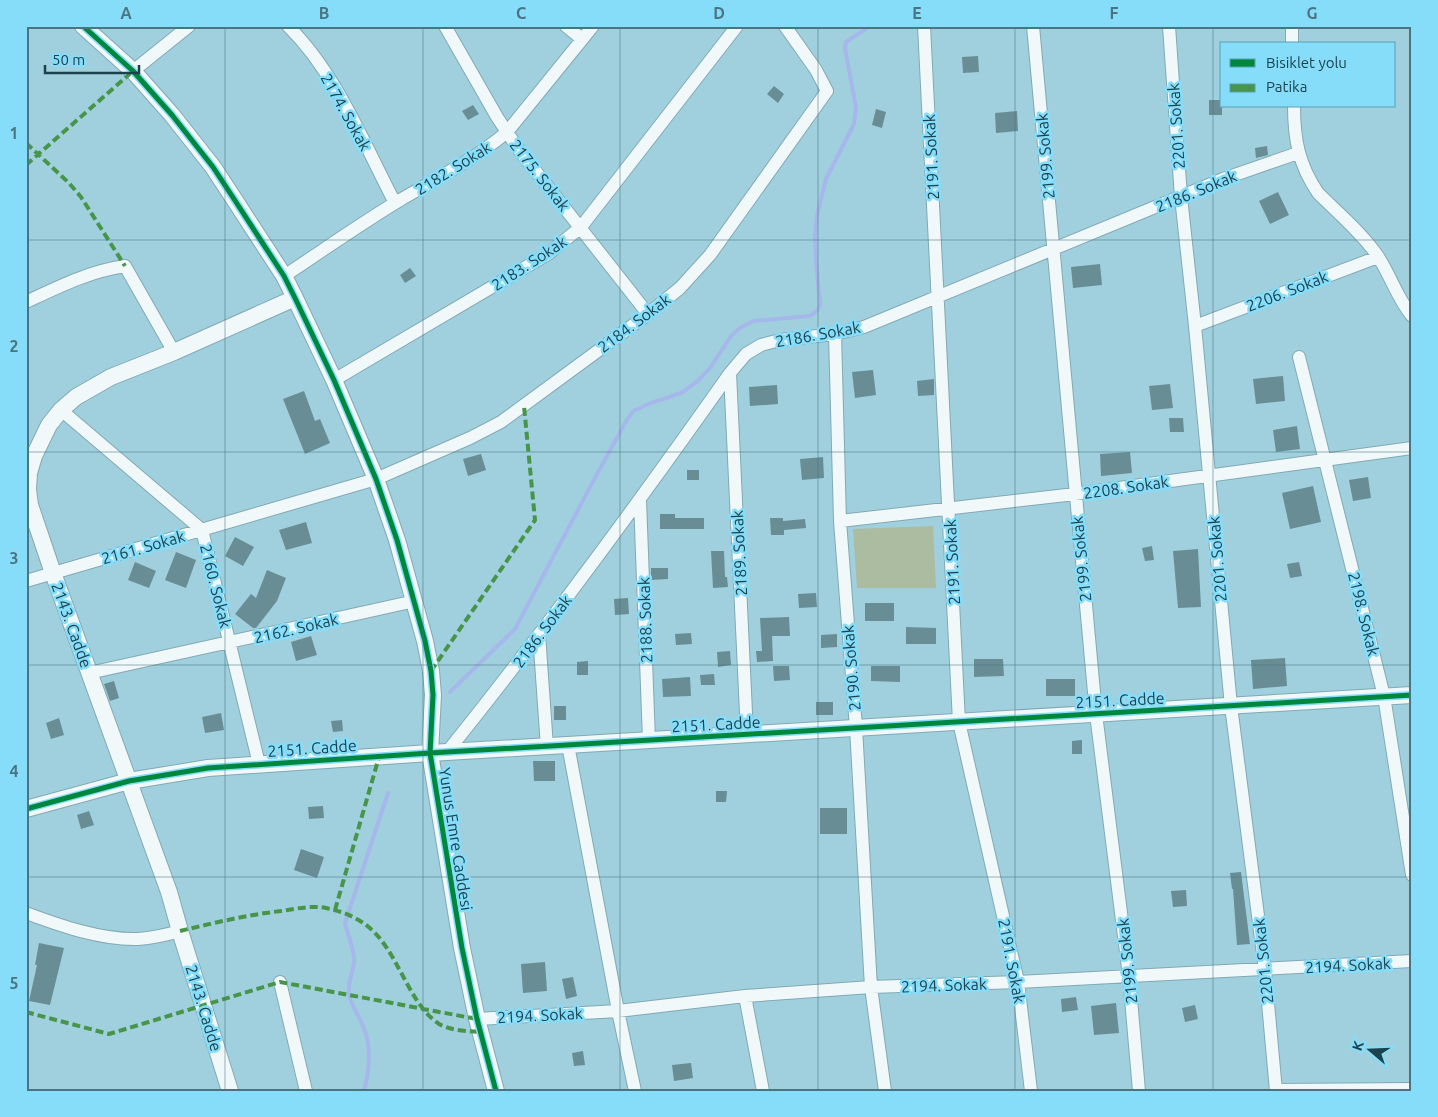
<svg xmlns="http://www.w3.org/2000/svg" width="1438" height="1117" viewBox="0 0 1438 1117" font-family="Ubuntu,sans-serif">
  <rect width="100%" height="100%" fill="#a0d0de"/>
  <path fill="#acbca0" d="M933,526L936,588H857L853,529Z"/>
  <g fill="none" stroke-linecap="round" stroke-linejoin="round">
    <path stroke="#a6b8eb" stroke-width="4" d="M450,692L515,629L589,489L625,423L633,411L651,403L681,393L698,381L710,368L731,336L740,328L753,321L810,316L818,310L820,304L816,260L815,236L817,215L826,179L854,124L856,108L845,48L846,42L870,26
      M364,1091C370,1069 372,1047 363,1026C359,1016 351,1005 349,994C347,982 354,972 354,960C354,947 348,936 345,923L388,793"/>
  </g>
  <path fill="#688d95" d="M978,56L979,72L963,73L962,57Z
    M774,86L784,94L778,103L767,94Z
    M1209,100H1222V115H1209Z
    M473,105L479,114L468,120L462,111Z
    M876,109L886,112L882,128L872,125Z
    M1017,111L1018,131L996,133L995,113Z
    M1267,146L1268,155L1256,158L1255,148Z
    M1278,192L1289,215L1270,224L1259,201Z
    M1100,264L1102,285L1073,288L1071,267Z
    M410,268L416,276L405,283L400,275Z
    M873,370L876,395L855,398L852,372Z
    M1283,376L1285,401L1256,404L1253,379Z
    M934,379V395L918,396L917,381Z
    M1170,384L1173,408L1152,410L1149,386Z
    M777,385L778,404L750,406L749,387Z
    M304,391L315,421L320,419L330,443L305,454L283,399Z
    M1169,418H1183L1184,432H1170Z
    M1297,426L1300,449L1276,452L1273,430Z
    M1130,452L1132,473L1101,476L1100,454Z
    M481,454L486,470L468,476L463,459Z
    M823,457L824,478L802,480L800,459Z
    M687,470H699V480H687Z
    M1368,477L1371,498L1353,501L1349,480Z
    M1313,486L1321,522L1290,529L1282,493Z
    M660,514H675V518H704V529H660Z
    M770,518H783V521L805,519L806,528L784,530V535H771Z
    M306,522L312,543L286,550L279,530Z
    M235,537L254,547L243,566L225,556Z
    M1152,546L1154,560L1145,561L1142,548Z
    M1198,549L1201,607L1178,608L1173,551Z
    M711,551H724L725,577H727L728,587L713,588Z
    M176,552L196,560L186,588L165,580Z
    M135,562L156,571L149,588L128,580Z
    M1299,562L1302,576L1290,578L1287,564Z
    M651,568H668V579L651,580Z
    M267,570L286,578L277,601L256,628H253L235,614L251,594L256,598Z
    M816,593L817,607L799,608L798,594Z
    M628,598L629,614L615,615L614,599Z
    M865,603H894V621H865Z
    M789,617L790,636H772L773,661L757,662L756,651H762L760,618Z
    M906,627L936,628V644H906Z
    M691,633L692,644L676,645L675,634Z
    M837,634V647L821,648V635Z
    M311,636L317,655L296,661L291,642Z
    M730,651L731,665L718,667L717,652Z
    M1285,658L1287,686L1253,689L1251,660Z
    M974,659H1003L1004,676L974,677Z
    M588,661V675H577V662Z
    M773,666H789L790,680L774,681Z
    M871,666H900V682L871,681Z
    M714,674L715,685H701L700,675Z
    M690,677L691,696L663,697L662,679Z
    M1046,679H1075V696H1046Z
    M114,681L119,698L110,701L104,684Z
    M816,702H833V715H816Z
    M554,706H566V720H554Z
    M221,713L224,730L205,733L202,717Z
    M59,718L64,735L51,739L46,723Z
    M342,720L343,731L333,732L331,721Z
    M1082,740V754H1072V741Z
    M533,761H555V781H534Z
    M716,791H727L726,802H716Z
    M323,806L324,818L309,819L308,807Z
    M820,808H847V834H820Z
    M89,811L94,825L81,829L77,815Z
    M301,849L324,857L317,878L294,870Z
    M1241,872L1250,944L1237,945L1233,889H1232L1230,873Z
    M1186,890L1187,906L1173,907L1171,891Z
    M39,943L64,948L50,1005L29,1001L37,965H35Z
    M545,962L547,991L523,993L521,964Z
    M573,977L577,996L566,999L562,979Z
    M1076,997L1078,1010L1062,1012L1061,999Z
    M1116,1003L1119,1033L1094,1035L1091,1006Z
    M1195,1005L1198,1019L1185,1022L1182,1008Z
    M583,1051L585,1065L574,1066L572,1053Z
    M691,1063L693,1078L674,1081L672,1065Z"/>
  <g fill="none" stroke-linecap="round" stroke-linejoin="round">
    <g stroke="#82a9b4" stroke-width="14">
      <path id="minor" d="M288,26C336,73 364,144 395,203
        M445,26L497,117L519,150L648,314
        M566,26L582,39
        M924,26L959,722L1018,982L1031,1091
        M1033,26L1096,714L1129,976L1139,1091
        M1169,26L1181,197L1195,326L1231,706L1265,970L1276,1091
        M1292,26V44
        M133,71L189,26
        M1294,106C1294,140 1299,165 1318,193C1338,213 1361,232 1377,255C1390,274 1397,298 1412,316
        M284,276C322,251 360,224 400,200C436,179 475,159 507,132L593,26
        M26,302C58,287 90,271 125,266L174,352
        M1195,326L1378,257
        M835,334L840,521L856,728L871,987L885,1091
        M1299,357L1384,696L1412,875
        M730,373L747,734
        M334,380L548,254L581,227L737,26
        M61,410L202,530L259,764
        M640,500L649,740
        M840,521L1075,494L1412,448
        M26,581L376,479L470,438L501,422L648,314L680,288L710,255L827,91L816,70L785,26
        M539,634L547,747
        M89,673L415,601
        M568,745L618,1011L635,1091
        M447,752C546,629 639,502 730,373L746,354L761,345L780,340L835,334L864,327L1223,179L1298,153
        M26,913C61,926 101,940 138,939C152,938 166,935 180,931
        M280,982L306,1091
        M745,996L763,1091
        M477,1019L618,1011L745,996L871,987L1018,982L1412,961
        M1276,1090L1412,1089"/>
    </g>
    <g stroke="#82a9b4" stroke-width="18">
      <path id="tertiary" d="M83,26L133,71L172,115L213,167L234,199L284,276L295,298L334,380L376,479L397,540L425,641L431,671L433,695L430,753L462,948L477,1019L496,1091
        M26,809L129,781L208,768L430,753L1412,695
        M230,1091L180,931L169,892L53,573L30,505L28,489L29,473L34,456L49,425L61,410L76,397L111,377L174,352L295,298"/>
    </g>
    <use href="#minor" stroke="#f1f8fa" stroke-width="12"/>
    <use href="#tertiary" stroke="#f1f8fa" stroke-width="16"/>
    <path stroke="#469549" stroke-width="4" stroke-dasharray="8 4" stroke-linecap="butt" d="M26,143L69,183L81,197L125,266
      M26,165L133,71
      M431,671L535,520L524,406
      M335,910L379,757
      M180,931C213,923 247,915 281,911C296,909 311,905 326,908C378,919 387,948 410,989C418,1003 426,1015 439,1024C452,1031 467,1031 480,1032
      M26,1012L109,1034L280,982L477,1019"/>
    <g stroke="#85ddf9" stroke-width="8">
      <path id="cycleway" d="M83,26L133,71L172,115L213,167L234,199L284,276L295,298L334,380L376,479L397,540L425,641L431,671L433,695L430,753L462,948L477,1019L496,1091
        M26,809L129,781L208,768L430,753L1412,695"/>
    </g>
    <use href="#cycleway" stroke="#00873e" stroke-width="5"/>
  </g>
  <path fill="none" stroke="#4a7480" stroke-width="1" stroke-opacity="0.55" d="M225,26V1091M423,26V1091M620,26V1091M818,26V1091M1015,26V1091M1213,26V1091M26,240H1412M26,452H1412M26,665H1412M26,877H1412"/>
  <g text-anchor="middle" stroke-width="5" stroke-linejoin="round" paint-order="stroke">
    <g font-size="16" fill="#1c424d" stroke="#85ddf9">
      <text transform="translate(346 112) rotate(61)" y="6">2174. Sokak</text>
      <text transform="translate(1176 126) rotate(-94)" y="6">2201. Sokak</text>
      <text transform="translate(1045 156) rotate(-95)" y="6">2199. Sokak</text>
      <text transform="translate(931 157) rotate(-93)" y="6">2191. Sokak</text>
      <text transform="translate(453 168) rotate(-32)" y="6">2182. Sokak</text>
      <text transform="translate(540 175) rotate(52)" y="6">2175. Sokak</text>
      <text transform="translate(1196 191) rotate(-22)" y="6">2186. Sokak</text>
      <text transform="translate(529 263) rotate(-33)" y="6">2183. Sokak</text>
      <text transform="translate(1287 291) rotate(-21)" y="6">2206. Sokak</text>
      <text transform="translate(634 323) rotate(-37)" y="6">2184. Sokak</text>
      <text transform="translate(818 334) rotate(-10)" y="6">2186. Sokak</text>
      <text transform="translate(1126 487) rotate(-8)" y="6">2208. Sokak</text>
      <text transform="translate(143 547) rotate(-16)" y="6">2161. Sokak</text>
      <text transform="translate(739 553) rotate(-93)" y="6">2189. Sokak</text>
      <text transform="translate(1081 559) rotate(-96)" y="6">2199. Sokak</text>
      <text transform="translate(1217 559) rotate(-95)" y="6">2201. Sokak</text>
      <text transform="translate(952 562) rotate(-93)" y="6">2191. Sokak</text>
      <text transform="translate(216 586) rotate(76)" y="6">2160. Sokak</text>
      <text transform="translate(1364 614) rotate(76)" y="6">2198. Sokak</text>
      <text transform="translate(645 620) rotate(-92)" y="6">2188. Sokak</text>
      <text transform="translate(72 625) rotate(70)" y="6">2143. Cadde</text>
      <text transform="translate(296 628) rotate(-13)" y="6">2162. Sokak</text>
      <text transform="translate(542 631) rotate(-53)" y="6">2186. Sokak</text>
      <text transform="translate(851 668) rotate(-95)" y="6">2190. Sokak</text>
      <text transform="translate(1120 700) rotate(-3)" y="6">2151. Cadde</text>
      <text transform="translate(716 724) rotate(-3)" y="6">2151. Cadde</text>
      <text transform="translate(312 748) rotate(-4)" y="6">2151. Cadde</text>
      <text transform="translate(456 839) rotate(81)" y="6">Yunus Emre Caddesi</text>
      <text transform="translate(1012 961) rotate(79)" y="6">2191. Sokak</text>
      <text transform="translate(1127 961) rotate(-96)" y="6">2199. Sokak</text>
      <text transform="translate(1263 961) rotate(-96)" y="6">2201. Sokak</text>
      <text transform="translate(1348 965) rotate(-3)" y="6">2194. Sokak</text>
      <text transform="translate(944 985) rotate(-2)" y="6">2194. Sokak</text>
      <text transform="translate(204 1008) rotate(73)" y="6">2143. Cadde</text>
      <text transform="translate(540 1015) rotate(-3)" y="6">2194. Sokak</text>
    </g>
  </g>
  <rect width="1438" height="1117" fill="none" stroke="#85ddf9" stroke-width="55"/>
  <rect x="1220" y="42" width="175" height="65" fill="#85ddf9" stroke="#5b9fb4"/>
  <rect x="1230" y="59" width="25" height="8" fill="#00873e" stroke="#5b9fb4"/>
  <text x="1266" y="68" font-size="15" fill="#1c424d">Bisiklet yolu</text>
  <rect x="1230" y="84" width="25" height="8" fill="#469549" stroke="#5b9fb4"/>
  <text x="1266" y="92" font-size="15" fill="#1c424d">Patika</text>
  <g transform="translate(1370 1050) rotate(289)" stroke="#85ddf9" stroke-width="4" paint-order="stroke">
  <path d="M0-4L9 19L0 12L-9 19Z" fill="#1c424d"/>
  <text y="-8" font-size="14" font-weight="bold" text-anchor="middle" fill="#1c424d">K</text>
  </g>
  <path d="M45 65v8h94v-8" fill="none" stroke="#1c424d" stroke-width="2.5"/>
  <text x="52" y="65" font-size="15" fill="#1c424d" stroke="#85ddf9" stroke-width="4" paint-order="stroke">50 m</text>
  <rect x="28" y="28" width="1382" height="1062" fill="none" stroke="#4a7480" stroke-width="2"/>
  <g font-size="16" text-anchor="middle" font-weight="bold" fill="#4a7480">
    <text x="126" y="19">A</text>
    <text x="324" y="19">B</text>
    <text x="521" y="19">C</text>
    <text x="719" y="19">D</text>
    <text x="917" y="19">E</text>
    <text x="1114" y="19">F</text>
    <text x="1312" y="19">G</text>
    <text x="14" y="139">1</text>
    <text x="14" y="352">2</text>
    <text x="14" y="564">3</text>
    <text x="14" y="777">4</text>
    <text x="14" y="989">5</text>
  </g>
</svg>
